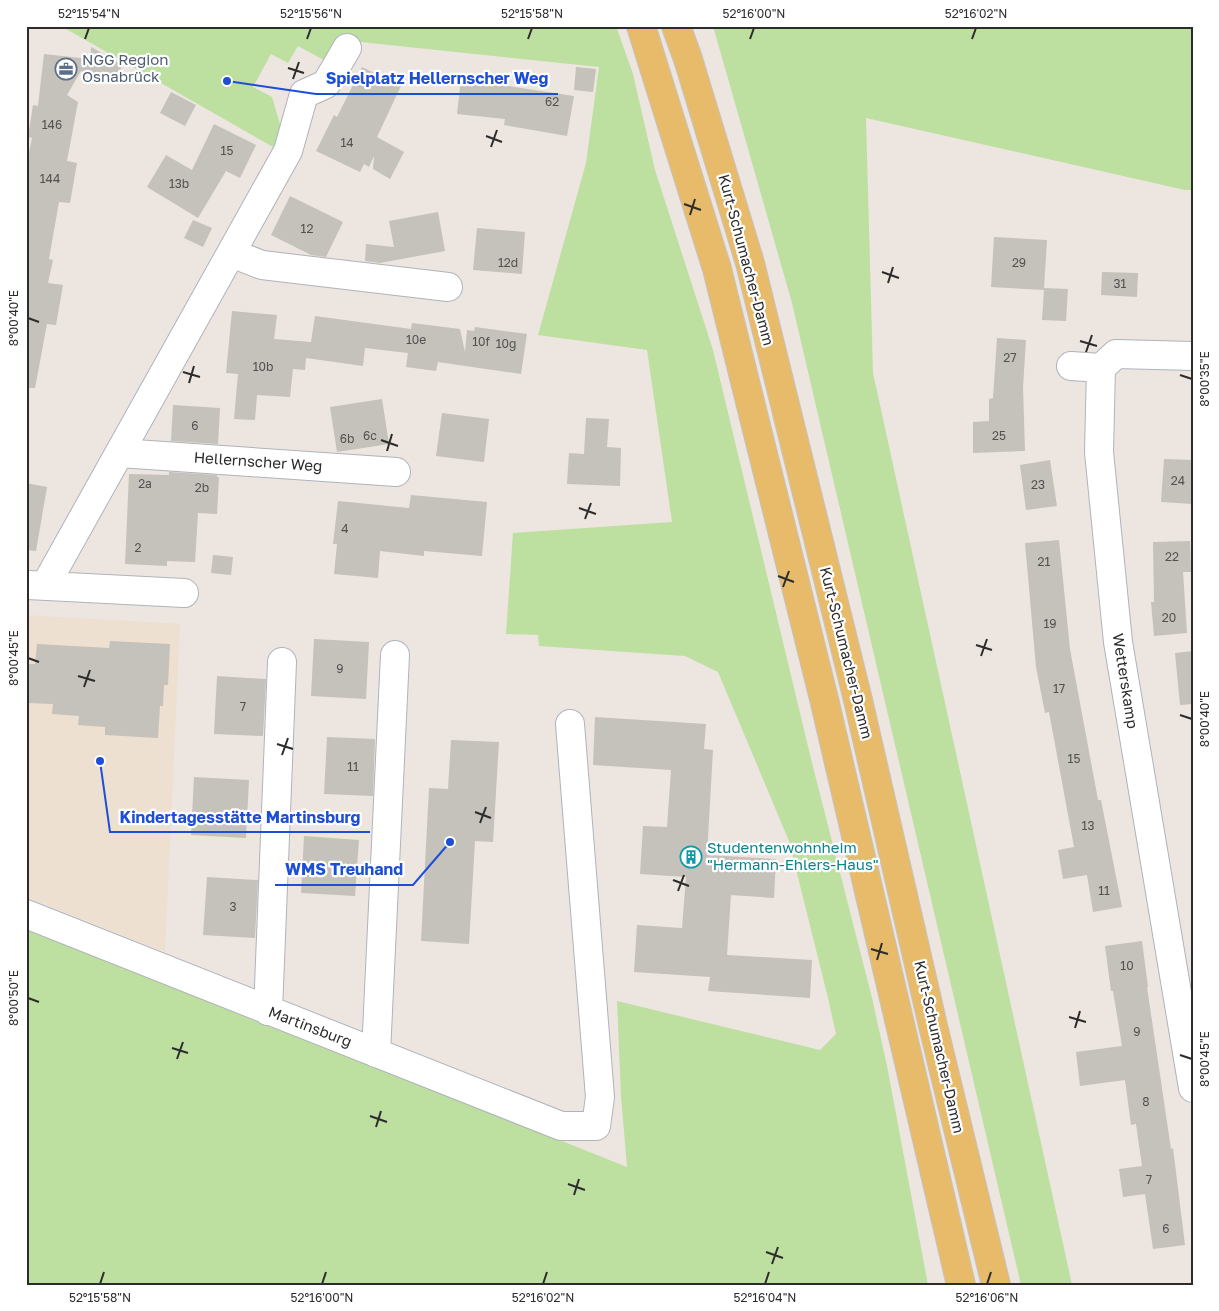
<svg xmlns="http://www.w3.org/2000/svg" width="1219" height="1311" viewBox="0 0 1219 1311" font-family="'Golos Text',sans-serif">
  <rect width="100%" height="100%" fill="#ede5e0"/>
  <path fill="#ede0d0" d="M26,615L180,624L165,952L26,897Z"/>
  <path fill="#bddfa0" d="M61,26H616L633,74L655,170L713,350L812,763L872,998L887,1066L928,1285H26V927L627,1167L621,1096L617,1001L820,1050L836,1034L828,998L789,841L718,672L685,656L539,646L538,635L506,634L513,533L672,522L647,350L538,335L586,163L599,67L361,42L344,71L298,46L288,63L271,54L253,87L272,97L282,131L273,147Z
    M713,26H1193V190H1185L866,118L873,373L1072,1285H1021L792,303Z"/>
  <path fill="#c5c1bb" d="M91,47L123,65L115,80L92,77L81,71L67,95L78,102L67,161L77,163L70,203L59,202L49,259L53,260L48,283L63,285L56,325L47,324L35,388H26V168L32,138L28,137L33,105L38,106L44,54L90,59Z
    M362,67L401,86L377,137L404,152L390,179L373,169L374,156L369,167L364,164L360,172L316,151L334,115L337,117Z
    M576,67L596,69L593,92L574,90Z
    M461,79L574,96L567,136L504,125L505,119L457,114Z
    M171,92L196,105L185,126L160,113Z
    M214,124L256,145L240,178L226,171L198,218L147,187L166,155L192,170Z
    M290,196L343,222L326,257L311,255L271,235Z
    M438,212L445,251L380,263L365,261L366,244L394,247L389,221Z
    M193,220L212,228L203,247L184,238Z
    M477,228L525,232L522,274L473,270Z
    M994,237L1047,240L1044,288L1068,289L1066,321L1042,320L1044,290L991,287Z
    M1102,272L1138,273L1137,297L1101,295Z
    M232,311L277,315L274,339L311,342L315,316L411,329L412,323L460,329L465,352L467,330L474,331L475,327L527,334L521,374L438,362L436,371L406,367L408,353L365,348L363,366L306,358L305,370L293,369L290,397L257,395L255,420L234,419L238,374L226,373Z
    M997,338L1026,340L1023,387L1025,451L973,453V422L989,421V399L993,398Z
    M382,399L389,444L337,452L330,407Z
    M173,405L220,408L218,444L171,441Z
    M442,413L489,419L484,462L436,456Z
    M586,418L609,419L607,447L621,448L620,486L567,484L569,453L584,454Z
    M1164,459L1193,460V504L1161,502Z
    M1050,460L1057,506L1026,510L1020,465Z
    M169,472L217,475V477H219L217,514L198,513L195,562L167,561V566L125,564L129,474L169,475Z
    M26,483L47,487L36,551L26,550Z
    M411,495L487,502L482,556L424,551V556L380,551L378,578L334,574L337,544H333L338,501L409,508Z
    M1059,540L1070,649L1098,800H1101L1122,907L1093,912L1087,875L1063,879L1058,850L1074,847L1049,712L1045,713L1036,667L1025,543Z
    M1190,541L1191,572H1183L1187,633L1154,636L1151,602H1154L1153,542Z
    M213,555L233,557L231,575L211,573Z
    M314,639L369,642L366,699L311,696Z
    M110,641L170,644L168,685H164L163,706H160L158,738L105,735V727L78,725L79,716L52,714L53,704L27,703L28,664H35L37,644L109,648Z
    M1193,651V704L1180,705L1175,653Z
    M217,676L266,679L263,736L214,734Z
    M595,717L706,724L704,749L713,750L707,855L776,859L774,898L731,895L727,955L812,960L810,998L708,991L710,977L634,972L637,925L682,928L686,877L640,874L643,826L667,827L671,770L593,765Z
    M327,737L375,739L373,796L324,794Z
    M451,740L499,742L493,842L475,841L469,944L421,941L429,788L448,789Z
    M194,777L249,780L246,838L191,835Z
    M304,836L359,840L355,896L301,893Z
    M207,877L258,880L255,938L203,935Z
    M1142,941L1148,987H1147L1171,1149L1173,1148L1185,1245L1153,1249L1145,1194L1123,1197L1119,1169L1142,1166L1136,1124L1131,1125L1125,1080L1080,1086L1076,1052L1122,1046L1113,991H1111L1105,946Z"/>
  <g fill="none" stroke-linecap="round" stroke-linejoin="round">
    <g stroke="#b0b3bb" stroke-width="30">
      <path id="minor" d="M231,253L262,265L448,287
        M1193,356L1116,354L1101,368L1099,452L1118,642L1193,1088
        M1071,366L1101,368
        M120,453L396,472
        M28,585L184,593
        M45,586L288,151L304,94L326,84L347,48
        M26,914L561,1126H596L600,1097L570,724
        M268,1011L282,662
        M376,1053L395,655"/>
    </g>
    <g stroke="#c4c4c4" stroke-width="30">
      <path id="major" d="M641,26L717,269L824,699L961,1285
        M676,26L688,59L750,263L858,700L934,1030L996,1285"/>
    </g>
    <use href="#minor" stroke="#fff" stroke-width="28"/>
    <use href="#major" stroke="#e8bb6a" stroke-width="28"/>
  </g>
  <path fill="none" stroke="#2c2c2c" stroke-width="2" d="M85,39L89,28M307,39L311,28M528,39L532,28M750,39L754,28M972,39L976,28M288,68L304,73M293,79L299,62M486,136L502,142M491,147L497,130M684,204L701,210M690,215L695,199M882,272L899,278M888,283L893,267M28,318L39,322M1080,341L1097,346M1086,352L1092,335M183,372L200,377M1180,375L1192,379M189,383L194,366M381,440L398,446M387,451L392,434M579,508L596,514M585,519L591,503M778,576L794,582M783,587L789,571M976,645L992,650M981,656L987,639M28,658L39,662M78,676L95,681M84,687L90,670M1180,715L1192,719M277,744L293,749M282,755L288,738M475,812L491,818M480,823L486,807M673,880L689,886M678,891L684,875M871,949L888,954M877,960L882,943M28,998L39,1002M1069,1017L1086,1022M1075,1028L1080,1011M172,1048L188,1053M1180,1055L1192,1059M177,1059L183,1042M370,1116L387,1122M376,1127L381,1111M568,1184L585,1190M574,1195L579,1179M766,1252L783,1258M772,1264L778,1247M100,1284L104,1272M322,1284L326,1272M543,1284L547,1272M765,1284L769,1272M987,1284L991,1272"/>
  <defs>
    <g id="office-ring" transform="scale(1.125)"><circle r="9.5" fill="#fff" stroke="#5c6f8a" stroke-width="1.5"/><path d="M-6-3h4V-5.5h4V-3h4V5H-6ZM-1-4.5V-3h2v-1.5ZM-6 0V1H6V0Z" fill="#5c6f8a"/></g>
    <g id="building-ring" transform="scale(1.125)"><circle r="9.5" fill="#fff" stroke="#0f9aa8" stroke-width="1.5"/><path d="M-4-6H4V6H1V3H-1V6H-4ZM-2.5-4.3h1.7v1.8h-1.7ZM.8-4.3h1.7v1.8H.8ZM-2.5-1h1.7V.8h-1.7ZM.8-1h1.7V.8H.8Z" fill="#0f9aa8"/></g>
  </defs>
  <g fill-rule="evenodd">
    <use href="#office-ring" x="66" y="69"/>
    <use href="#building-ring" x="691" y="857"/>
  </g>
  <g text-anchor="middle" stroke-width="4.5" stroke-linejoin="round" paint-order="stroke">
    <g font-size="12" fill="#525150">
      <text x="552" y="106">62</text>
      <text x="52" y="129">146</text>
      <text x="347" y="147">14</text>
      <text x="227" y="155">15</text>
      <text x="50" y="183">144</text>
      <text x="179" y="188">13b</text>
      <text x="307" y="233">12</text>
      <text x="508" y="267">12d</text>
      <text x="1019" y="267">29</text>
      <text x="1120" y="288">31</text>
      <text x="416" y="344">10e</text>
      <text x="481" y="346">10f</text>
      <text x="506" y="348">10g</text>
      <text x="1010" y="362">27</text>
      <text x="263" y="371">10b</text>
      <text x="195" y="430">6</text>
      <text x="370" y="440">6c</text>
      <text x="999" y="440">25</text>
      <text x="347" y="443">6b</text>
      <text x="1178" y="485">24</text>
      <text x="145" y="488">2a</text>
      <text x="1038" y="489">23</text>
      <text x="202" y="492">2b</text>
      <text x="345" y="533">4</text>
      <text x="138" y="552">2</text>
      <text x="1172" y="561">22</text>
      <text x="1044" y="566">21</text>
      <text x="1169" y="622">20</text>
      <text x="1050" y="628">19</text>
      <text x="340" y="673">9</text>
      <text x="1059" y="693">17</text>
      <text x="243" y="711">7</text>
      <text x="1074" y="763">15</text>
      <text x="353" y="771">11</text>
      <text x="1088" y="830">13</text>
      <text x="1104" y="895">11</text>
      <text x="233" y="911">3</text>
      <text x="1127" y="970">10</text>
      <text x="1137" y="1036">9</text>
      <text x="1146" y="1106">8</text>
      <text x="1149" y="1184">7</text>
      <text x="1166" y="1233">6</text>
    </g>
    <g font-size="15" fill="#4e5e75" stroke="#fff" text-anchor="start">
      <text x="82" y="65">NGG Region<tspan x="82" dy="17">Osnabrück</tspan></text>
    </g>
    <g font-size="15" fill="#2c2c2c" stroke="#fff">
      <text transform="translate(746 260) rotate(75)" y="5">Kurt-Schumacher-Damm</text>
      <text transform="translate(258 462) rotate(4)" y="5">Hellernscher Weg</text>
      <text transform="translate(846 653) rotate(76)" y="5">Kurt-Schumacher-Damm</text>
      <text transform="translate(1125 681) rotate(81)" y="5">Wetterskamp</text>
      <text transform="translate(310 1027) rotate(21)" y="5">Martinsburg</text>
      <text transform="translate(939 1047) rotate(77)" y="5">Kurt-Schumacher-Damm</text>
    </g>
    <g font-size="15" fill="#0d838f" stroke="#fff" text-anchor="start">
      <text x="707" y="853">Studentenwohnheim<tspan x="707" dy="17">"Hermann-Ehlers-Haus"</tspan></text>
    </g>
  </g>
  <path fill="none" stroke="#1d4ed8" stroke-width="2" d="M227 81L316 94H558M100 761L110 832H370M450 842L413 885H275"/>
  <g fill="#1d4ed8" stroke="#fff" stroke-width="2">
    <circle cx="227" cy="81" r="5"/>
    <circle cx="100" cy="761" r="5"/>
    <circle cx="450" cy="842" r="5"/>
  </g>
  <g font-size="16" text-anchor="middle" font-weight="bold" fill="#1d4ed8" stroke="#fff" stroke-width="4.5" stroke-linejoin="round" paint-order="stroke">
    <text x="437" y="84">Spielplatz Hellernscher Weg</text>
    <text x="240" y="823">Kindertagesstätte Martinsburg</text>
    <text x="344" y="875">WMS Treuhand</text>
  </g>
  <rect width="1219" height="1311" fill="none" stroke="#ffffff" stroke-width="55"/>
  <rect x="28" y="28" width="1164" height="1256" fill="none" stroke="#2c2c2c" stroke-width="2"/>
  <g font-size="12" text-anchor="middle" fill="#2c2c2c">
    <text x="89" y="18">52°15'54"N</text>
    <text x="311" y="18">52°15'56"N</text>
    <text x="532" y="18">52°15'58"N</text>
    <text x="754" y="18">52°16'00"N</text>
    <text x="976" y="18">52°16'02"N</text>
    <text transform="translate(14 318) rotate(-90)" y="4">8°00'40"E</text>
    <text transform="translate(1205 379) rotate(-90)" y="4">8°00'35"E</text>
    <text transform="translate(14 658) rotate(-90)" y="4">8°00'45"E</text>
    <text transform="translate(1205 719) rotate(-90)" y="4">8°00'40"E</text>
    <text transform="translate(14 998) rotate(-90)" y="4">8°00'50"E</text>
    <text transform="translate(1205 1059) rotate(-90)" y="4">8°00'45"E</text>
    <text x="100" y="1302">52°15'58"N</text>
    <text x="322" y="1302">52°16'00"N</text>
    <text x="543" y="1302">52°16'02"N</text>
    <text x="765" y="1302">52°16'04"N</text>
    <text x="987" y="1302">52°16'06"N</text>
  </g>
</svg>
